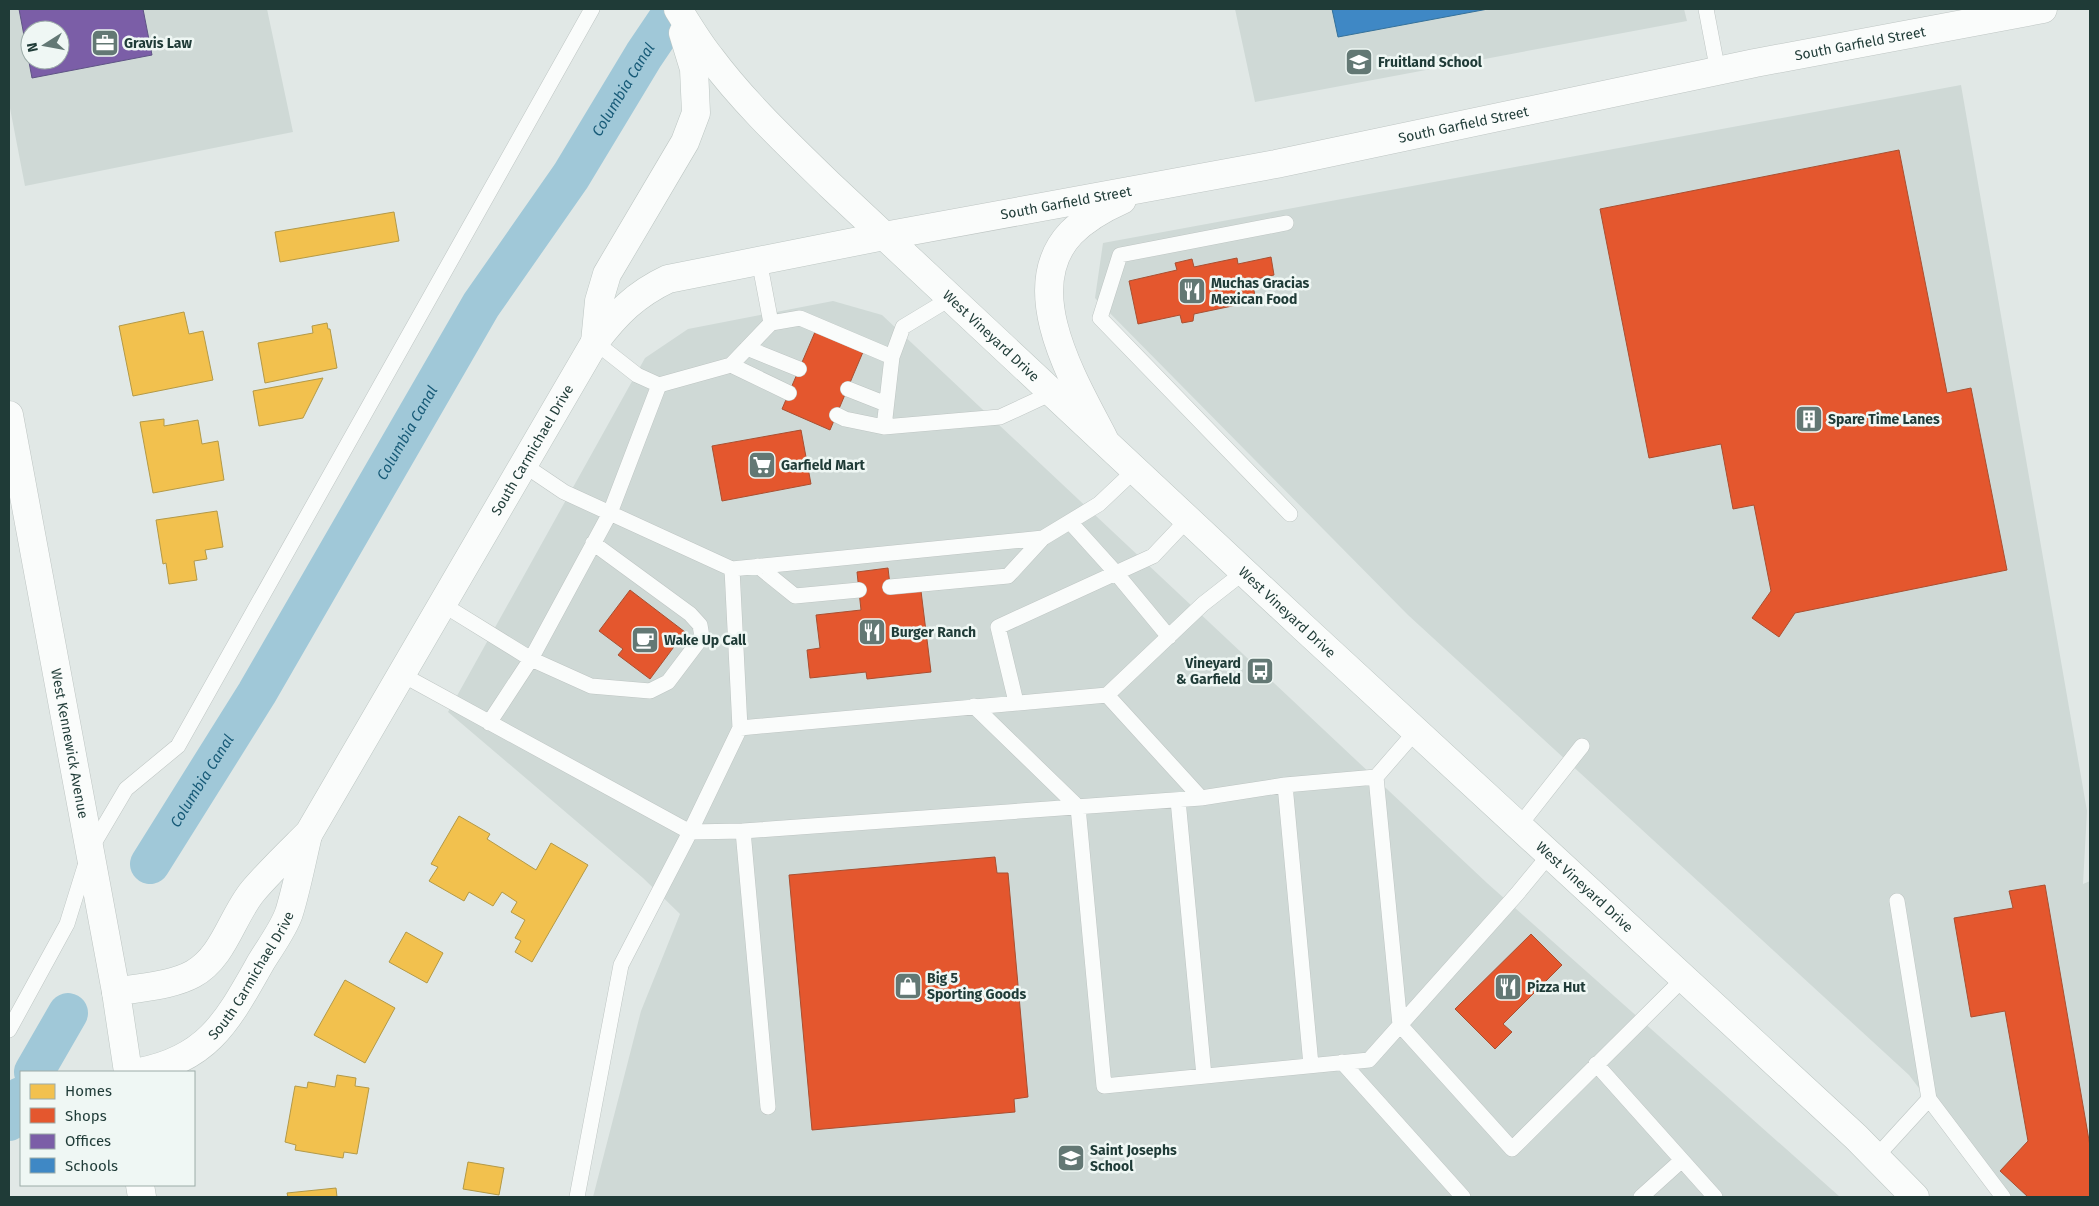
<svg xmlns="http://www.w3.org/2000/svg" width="2099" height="1206" viewBox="0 0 2099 1206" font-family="'Fira Sans',sans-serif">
  <rect width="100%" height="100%" fill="#e1e8e6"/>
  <path fill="#cfd9d6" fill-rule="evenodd" d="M9,9H267L293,132L25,186L9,103ZM30,30H60V60H30Z
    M1235,9H1684L1687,21L1255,102Z
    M1961,85L2087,811L2083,884L2090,881V1197H2001L1909,1075L1408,615L1095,298L1103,243Z
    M833,301L882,315L1487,883L1840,1197H593L641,1011L680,914L643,878L448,712L645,358L688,329Z"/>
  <path fill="#f2c14e" stroke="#b39947" d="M394,212L399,241L280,262L275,232Z
    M184,312L189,334L203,331L213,380L133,396L119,326Z
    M327,323L328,329H330L337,368L265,383L258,343L313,333L312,326Z
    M323,378L303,418L259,426L253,391Z
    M164,419V426L198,420L202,444L218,441L224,480L153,493L140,422Z
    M217,511L223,547L205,550L207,559L194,561L197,580L169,584L166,563L163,564L156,520Z
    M459,816L490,834L487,839L536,870L551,843L588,865L532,962L515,952L521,941L515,938L525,920L511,912L517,902L502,892L493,906L469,892L464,901L429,881L438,867L431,864Z
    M406,932L443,953L427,983L389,962Z
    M345,980L395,1008L365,1063L314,1035Z
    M337,1075L356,1078L355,1086L369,1088L357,1154L344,1152L343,1158L295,1150L296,1145L285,1142L295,1086L307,1088L308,1082L335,1087Z
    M468,1162L504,1168L499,1195L463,1189Z
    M336,1188L337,1197H288L287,1193Z"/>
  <path fill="#e4572e" stroke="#a94f31" d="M1899,150L1947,393L1971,388L2007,570L1795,613L1779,637L1752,618L1771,591L1754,505L1733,509L1721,444L1649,458L1600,209Z
    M1271,257L1274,275L1252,280L1256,301L1194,314L1193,321L1182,323L1180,315L1138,324L1129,281L1177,270L1175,263L1192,259L1194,267L1237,258L1238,264Z
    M815,332L863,352L830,430L782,409Z
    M801,430L811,484L722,501L712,446Z
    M888,568L891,594L921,591L931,672L867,679L866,672L810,678L807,650L820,648L816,615L861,610L857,572Z
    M630,590L685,632L650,679L618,655L623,649L599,631Z
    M995,857L997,873H1008L1028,1097L1014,1099L1015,1112L812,1130L789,875Z
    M2045,885L2090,1146V1197H2028L2000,1171L2028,1141L2005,1011L1971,1017L1954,918L2013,908L2009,891Z
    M1531,934L1562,965L1503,1024L1512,1032L1495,1049L1455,1009Z"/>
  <path fill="#7b5ea7" stroke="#5f5485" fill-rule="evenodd" d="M19,9H143L152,55L32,78ZM30,30H60V60H30Z"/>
  <path fill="#3f88c5" stroke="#35719a" d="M1332,9H1488L1338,37Z"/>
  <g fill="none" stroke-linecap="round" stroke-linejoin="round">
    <g stroke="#a0c8d8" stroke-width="40">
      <path id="s1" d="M150,864L257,693L481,305L571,176L644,55L675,9"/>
      <path d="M34,1072L68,1013"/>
      <path d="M9,1121L21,1097"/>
    </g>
    <g stroke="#bec5c3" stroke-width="16">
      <path id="service" d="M1706,9L1718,72
        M1286,223L1120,255L1100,318L1290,514
        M951,298L903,327L892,357L884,427L1000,417L1052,393
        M771,323L800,318L892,357
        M595,342L637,375L659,385
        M747,348L799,369
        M731,365L789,393
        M848,389L886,404
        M837,415L845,419L884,427
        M524,465L564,492L732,569L1043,538L1099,504L1135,470
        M1070,522L1116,573L1169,637
        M758,566L795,596L859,590
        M732,569L740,728
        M890,587L1008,576L1043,538
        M442,604L531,659L591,686L650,691L668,682L702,637L700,625L690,614L593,543
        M401,674L690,832L743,831L1201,798
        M1107,695L1203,604L1244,572
        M1016,702L998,627L1153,556L1188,519
        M974,706L1078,807L1104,1086L1369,1060L1517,894L1550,854
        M489,723L531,659L610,513L659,385L731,365L771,323L759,260
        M1376,777L1400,1025L1512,1149L1684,978
        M1285,785L1311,1065
        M1178,800L1204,1076
        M1519,826L1582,746
        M743,831L768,1107
        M1897,901L1929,1099
        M9,1030L67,924L90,850L126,789L178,746L592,9
        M1342,1062L1463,1197
        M1596,1064L1715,1197
        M1876,1157L1929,1099L2003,1197
        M577,1197L621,965L690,832L740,728L1107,695L1201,798L1285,785L1376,777L1416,731
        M1641,1197L1682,1160"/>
    </g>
    <g stroke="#bec5c3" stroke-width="29">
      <g id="tertiary">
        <path id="s2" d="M884,236L1276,164L1755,63L2043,9"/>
        <path id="s3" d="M9,415L116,992"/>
        <path d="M1104,439C1076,384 1017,290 1071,233C1085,219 1104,208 1122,200"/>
      </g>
    </g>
    <g stroke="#bdc6c3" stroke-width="29">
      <g id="secondary">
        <path id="s4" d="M678,9C688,25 698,42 710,57C745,104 789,145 831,186L1303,627L1856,1137L1915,1197"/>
        <path d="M595,342L599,301L607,274L685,142L696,113L694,69L683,33"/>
        <path id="s5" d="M128,1072L116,992C140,987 171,986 193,974C224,957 232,916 253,891C270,871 290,852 309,833L595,342C616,314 636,294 668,279L884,236"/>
        <path id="s6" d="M139,1072C209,1059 228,1020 261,962C270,947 283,930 289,913C297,887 302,860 308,835"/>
        <path d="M140,1185L142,1197"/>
      </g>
    </g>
    <use href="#service" stroke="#fafcfb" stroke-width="15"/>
    <use href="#tertiary" stroke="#fafcfb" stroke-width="28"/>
    <use href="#secondary" stroke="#fafcfb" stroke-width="28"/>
  </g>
  <defs>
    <g id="office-square" transform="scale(1.4375)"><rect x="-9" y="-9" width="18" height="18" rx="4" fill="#637874" stroke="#eff7f4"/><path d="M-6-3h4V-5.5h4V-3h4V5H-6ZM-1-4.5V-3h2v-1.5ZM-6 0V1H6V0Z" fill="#fff"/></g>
    <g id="school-square" transform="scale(1.4375)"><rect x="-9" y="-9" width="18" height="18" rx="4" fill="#637874" stroke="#eff7f4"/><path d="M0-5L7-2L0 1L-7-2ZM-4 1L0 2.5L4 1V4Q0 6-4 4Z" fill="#fff"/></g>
    <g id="restaurant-square" transform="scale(1.4375)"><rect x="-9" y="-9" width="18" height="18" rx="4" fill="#637874" stroke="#eff7f4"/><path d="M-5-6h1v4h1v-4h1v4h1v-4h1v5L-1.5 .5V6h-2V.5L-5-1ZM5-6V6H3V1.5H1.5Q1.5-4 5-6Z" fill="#fff"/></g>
    <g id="building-square" transform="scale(1.4375)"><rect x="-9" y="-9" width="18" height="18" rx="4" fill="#637874" stroke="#eff7f4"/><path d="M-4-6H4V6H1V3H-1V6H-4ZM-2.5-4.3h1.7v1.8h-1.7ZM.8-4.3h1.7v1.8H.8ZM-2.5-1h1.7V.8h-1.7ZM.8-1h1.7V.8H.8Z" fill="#fff"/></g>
    <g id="supermarket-square" transform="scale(1.4375)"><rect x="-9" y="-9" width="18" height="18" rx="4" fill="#637874" stroke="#eff7f4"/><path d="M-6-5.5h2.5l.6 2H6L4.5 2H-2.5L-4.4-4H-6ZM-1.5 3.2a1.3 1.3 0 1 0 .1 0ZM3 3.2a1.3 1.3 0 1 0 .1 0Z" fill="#fff"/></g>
    <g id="cafe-square" transform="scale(1.4375)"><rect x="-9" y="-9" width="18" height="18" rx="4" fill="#637874" stroke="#eff7f4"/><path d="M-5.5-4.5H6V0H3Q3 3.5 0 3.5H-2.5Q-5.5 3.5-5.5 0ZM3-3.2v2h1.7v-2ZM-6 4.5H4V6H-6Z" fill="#fff"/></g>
    <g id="bus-square" transform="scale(1.4375)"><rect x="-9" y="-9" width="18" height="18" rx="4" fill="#637874" stroke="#eff7f4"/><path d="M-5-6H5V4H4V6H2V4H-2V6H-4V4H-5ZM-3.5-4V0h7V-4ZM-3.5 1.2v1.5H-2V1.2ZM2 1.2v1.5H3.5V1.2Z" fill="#fff"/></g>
    <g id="shop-square" transform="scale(1.4375)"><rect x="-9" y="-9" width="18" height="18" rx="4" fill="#637874" stroke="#eff7f4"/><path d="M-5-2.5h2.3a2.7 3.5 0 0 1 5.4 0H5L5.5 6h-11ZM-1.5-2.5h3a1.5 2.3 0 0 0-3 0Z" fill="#fff"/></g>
  </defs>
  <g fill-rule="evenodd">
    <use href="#office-square" x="105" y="43"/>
    <use href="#school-square" x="1359" y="62"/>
    <use href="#restaurant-square" x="1192" y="291"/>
    <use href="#building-square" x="1809" y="419"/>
    <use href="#supermarket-square" x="762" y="465"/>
    <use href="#restaurant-square" x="872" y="632"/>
    <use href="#cafe-square" x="645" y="640"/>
    <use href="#bus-square" x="1260" y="671"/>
    <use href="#shop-square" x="908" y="986"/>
    <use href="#restaurant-square" x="1508" y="987"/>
    <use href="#school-square" x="1071" y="1158"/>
  </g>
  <g text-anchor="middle" stroke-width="5" stroke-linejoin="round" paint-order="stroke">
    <g font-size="14" font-weight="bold" fill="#1f3b37" stroke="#eff7f4" text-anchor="start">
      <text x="124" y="48">Gravis Law</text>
      <text x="1378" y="67">Fruitland School</text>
      <text x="1211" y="288">Muchas Gracias<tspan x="1211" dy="16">Mexican Food</tspan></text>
      <text x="1828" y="424">Spare Time Lanes</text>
      <text x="781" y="470">Garfield Mart</text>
      <text x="891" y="637">Burger Ranch</text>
      <text x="664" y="645">Wake Up Call</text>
      <text x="1241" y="668" text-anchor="end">Vineyard<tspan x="1241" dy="16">&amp; Garfield</tspan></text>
      <text x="927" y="983">Big 5<tspan x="927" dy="16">Sporting Goods</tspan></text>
      <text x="1527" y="992">Pizza Hut</text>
      <text x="1090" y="1155">Saint Josephs<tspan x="1090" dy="16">School</tspan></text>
    </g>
    <g font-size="14" fill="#1f3b37" stroke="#eff7f4">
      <text dy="5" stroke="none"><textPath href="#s2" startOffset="995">South Garfield Street</textPath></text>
      <text dy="5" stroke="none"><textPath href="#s2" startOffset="590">South Garfield Street</textPath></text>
      <text dy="5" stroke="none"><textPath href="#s2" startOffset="185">South Garfield Street</textPath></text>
      <text dy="5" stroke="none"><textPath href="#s4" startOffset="454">West Vineyard Drive</textPath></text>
      <text dy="5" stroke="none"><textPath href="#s5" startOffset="788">South Carmichael Drive</textPath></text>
      <text dy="5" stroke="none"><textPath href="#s4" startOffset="859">West Vineyard Drive</textPath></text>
      <text dy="5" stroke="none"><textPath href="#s3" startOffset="334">West Kennewick Avenue</textPath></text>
      <text dy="5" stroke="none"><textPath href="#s4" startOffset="1264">West Vineyard Drive</textPath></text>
      <text dy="5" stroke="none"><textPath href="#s6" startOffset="155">South Carmichael Drive</textPath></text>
    </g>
    <g font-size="15" font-style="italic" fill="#185b78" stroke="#eff7f4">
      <text dy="5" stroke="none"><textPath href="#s1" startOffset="908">Columbia Canal</textPath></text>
      <text dy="5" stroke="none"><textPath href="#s1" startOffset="502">Columbia Canal</textPath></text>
      <text dy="5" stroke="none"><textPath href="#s1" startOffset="98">Columbia Canal</textPath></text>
    </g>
  </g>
  <rect width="2099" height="1206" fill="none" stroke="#1f3b37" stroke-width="20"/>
  <rect x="20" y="1071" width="175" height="115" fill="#eff7f4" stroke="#9caca8"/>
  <rect x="30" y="1084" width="25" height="15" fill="#f2c14e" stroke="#9caca8"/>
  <text x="65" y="1096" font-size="15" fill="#1f3b37">Homes</text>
  <rect x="30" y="1108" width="25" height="15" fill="#e4572e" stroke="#9caca8"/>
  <text x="65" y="1121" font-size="15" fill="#1f3b37">Shops</text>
  <rect x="30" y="1134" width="25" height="15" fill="#7b5ea7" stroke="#9caca8"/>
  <text x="65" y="1146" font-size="15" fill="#1f3b37">Offices</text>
  <rect x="30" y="1158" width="25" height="15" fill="#3f88c5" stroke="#9caca8"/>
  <text x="65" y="1171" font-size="15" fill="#1f3b37">Schools</text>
  <g transform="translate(45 45) rotate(259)"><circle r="24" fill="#eff7f4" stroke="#9caca8"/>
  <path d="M0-4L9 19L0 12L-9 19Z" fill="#637874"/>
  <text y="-8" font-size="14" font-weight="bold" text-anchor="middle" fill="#1f3b37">N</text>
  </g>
</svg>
